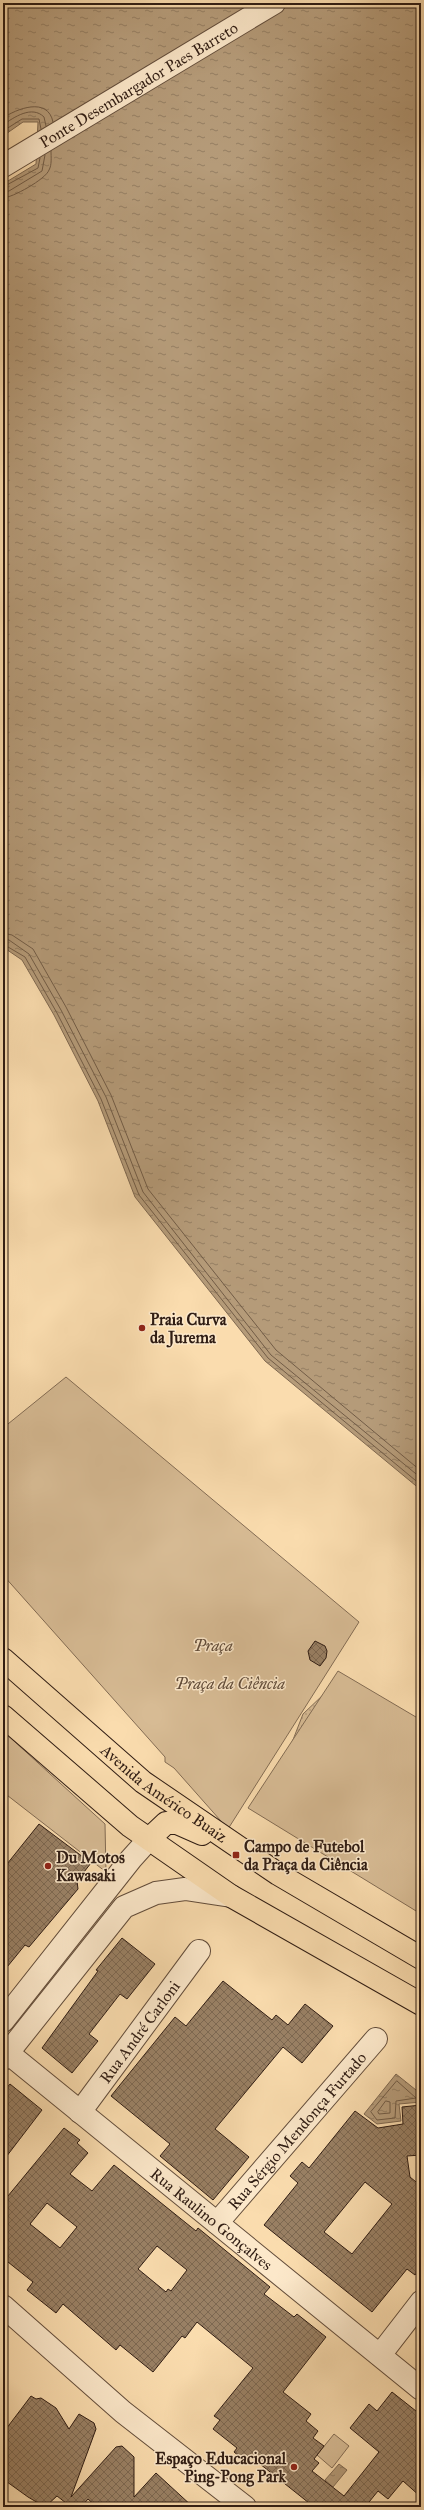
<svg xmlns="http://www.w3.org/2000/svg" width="424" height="2510" viewBox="0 0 424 2510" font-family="'IM FELL Great Primer',serif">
  <defs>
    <pattern id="grass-dots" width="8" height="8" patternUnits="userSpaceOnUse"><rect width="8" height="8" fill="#d7bb94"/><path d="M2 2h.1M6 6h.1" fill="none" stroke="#b9a07f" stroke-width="1.8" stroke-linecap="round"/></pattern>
    <pattern id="water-ripples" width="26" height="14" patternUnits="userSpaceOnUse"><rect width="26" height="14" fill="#b59b79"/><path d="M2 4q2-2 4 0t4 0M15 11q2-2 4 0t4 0" fill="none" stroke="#947e62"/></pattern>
    <pattern id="building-cross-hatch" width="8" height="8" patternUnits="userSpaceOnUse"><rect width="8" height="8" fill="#998064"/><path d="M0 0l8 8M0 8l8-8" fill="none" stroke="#7d6851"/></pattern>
  </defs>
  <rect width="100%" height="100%" fill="#fadcae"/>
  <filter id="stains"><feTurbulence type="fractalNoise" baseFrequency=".005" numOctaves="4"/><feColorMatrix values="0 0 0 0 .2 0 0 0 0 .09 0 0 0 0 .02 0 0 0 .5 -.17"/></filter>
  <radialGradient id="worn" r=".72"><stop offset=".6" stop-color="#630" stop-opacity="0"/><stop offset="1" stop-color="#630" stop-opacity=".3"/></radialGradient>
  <path fill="url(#grass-dots)" stroke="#836c54" d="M324,1694L291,1745L303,1714Z"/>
  <path fill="#d7bb94" stroke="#836c54" d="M66,1377L359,1622L228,1829L174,1768L165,1762V1757L3,1575V1428Z
    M338,1671L421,1720V1914L248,1808Z
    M3,1731L105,1824L106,1872L3,1792Z
    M334,2434L349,2446L332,2468L317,2455Z"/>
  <path fill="url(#water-ripples)" stroke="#7f6850" d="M3,3H421V1490L265,1361L135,1197L98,1101L54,1015L22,960L3,947V184L36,164L38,122H23L3,136Z
    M396,2074L421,2094V2102L399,2104L401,2121L377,2124L364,2114Z
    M339,2464L347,2470L333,2487L325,2480Z"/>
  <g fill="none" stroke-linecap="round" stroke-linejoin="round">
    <path stroke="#725c46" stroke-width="1" d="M3,118C16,109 48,96 53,122
      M3,125C14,117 32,105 44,117L46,126
      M3,131L22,119H39L41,129
      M3,187L38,168L40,158
      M3,192L9,191L42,171L45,155
      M3,198C12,198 46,179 49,170C52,165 51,157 51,151
      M3,933L12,935L33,949L66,1007L111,1095L148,1189L276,1350L421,1471
      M3,939L9,940L29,954L61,1010L106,1097L143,1192L271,1355L421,1478
      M3,944L25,957L57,1013L101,1099L139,1195L268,1358L421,1485
      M397,2081L416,2098L396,2101L395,2118L377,2120L371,2112Z
      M386,2101L390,2102V2113L379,2114L378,2112Z"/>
  </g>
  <path fill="url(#building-cross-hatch)" stroke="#2f1c13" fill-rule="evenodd" d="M315,1641L325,1646L327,1651L326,1658L320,1666L310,1660L308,1651Z
    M39,1824L91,1863L77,1881L78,1889L29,1947L25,1945L3,1972V1869Z
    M122,1938L155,1964L127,1999L120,1994L89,2034L98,2041L72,2073L42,2048L98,1971L96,1970Z
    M223,1981L272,2020L276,2015L288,2025L305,2004L333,2026L302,2063L283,2047L215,2129L249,2157L213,2200L160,2156L170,2144L111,2096L175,2017L186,2026Z
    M10,2084L42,2110L3,2161V2092Z
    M421,2105V2155L407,2156L410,2177L421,2186V2267L415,2275L407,2269L372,2312L264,2225L298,2183L290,2176L302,2162L309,2168L355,2111L378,2128L403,2124L402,2107ZM365,2182L392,2204L352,2254L324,2232Z
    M64,2128L80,2140L77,2143L88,2153L70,2174L92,2191L114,2165L196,2231L198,2228L270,2287L264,2294L294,2317L297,2314L326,2337L283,2392L311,2414L306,2421L318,2431L313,2438L324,2446L314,2459L319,2463L312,2471L344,2496L379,2452L350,2428L369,2404L377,2411L392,2392L421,2415V2497L403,2481L388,2499L378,2491L365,2507H314L250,2456L245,2461L234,2452L237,2448L213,2429L220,2420L214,2416L253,2368L197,2322L185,2338L182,2336L153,2372L120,2345L116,2350L63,2304L56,2313L27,2290L33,2282L3,2258V2202ZM47,2203L77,2227L60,2248L30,2224ZM157,2246L187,2270L171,2291L168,2289L166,2292L138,2269Z
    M31,2396L36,2399L41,2398L56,2408L69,2429L79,2414L94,2423L96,2429L71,2497L116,2447L122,2446L134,2457V2497L156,2473L193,2507H97L88,2499L81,2507H62L66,2503L57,2496L45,2507L28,2497L3,2479V2433Z"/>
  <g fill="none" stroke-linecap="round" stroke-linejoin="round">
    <g stroke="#624c3a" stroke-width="24">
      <g id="minor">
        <path id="s1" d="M3,166L274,3"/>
        <path d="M3,2021L131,1859L149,1839"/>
        <path id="s2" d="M3,2049L421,2389"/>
        <path d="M3,2059L124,1907L156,1893L185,1889L231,1896"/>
        <path id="s3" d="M80,2112L199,1951"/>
        <path id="s4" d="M217,2223L376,2039"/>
        <path d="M3,2306L123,2412L245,2507"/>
        <path d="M380,2355L421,2302"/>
      </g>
    </g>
    <g stroke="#2f1c13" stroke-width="24">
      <g id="major">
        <path id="s5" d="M3,1659L143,1782L278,1874L421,1958"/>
        <path d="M3,1716L130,1826L231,1896L421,2004"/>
        <path d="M149,1839L166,1823H177L202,1834"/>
      </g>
    </g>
    <use href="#minor" stroke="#fce8ca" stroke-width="22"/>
    <use href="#major" stroke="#fadcae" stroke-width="22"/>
  </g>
  <g fill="#8f2418" stroke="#fce8ca" stroke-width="1.5">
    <circle cx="142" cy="1328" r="4"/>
    <rect x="232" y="1851" width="8" height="8" rx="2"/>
    <circle cx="48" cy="1866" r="4"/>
    <circle cx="294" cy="2467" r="4"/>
  </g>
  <g text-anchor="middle" stroke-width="3" stroke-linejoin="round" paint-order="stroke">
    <g font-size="16" fill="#2f1c13" stroke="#fce8ca">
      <text dy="6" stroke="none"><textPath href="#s1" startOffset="158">Ponte Desembargador Paes Barreto</textPath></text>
      <text dy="6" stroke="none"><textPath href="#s5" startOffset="210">Avenida Américo Buaiz</textPath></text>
      <text dy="6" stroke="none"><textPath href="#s3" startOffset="100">Rua André Carloni</textPath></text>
      <text dy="6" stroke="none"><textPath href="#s4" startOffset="122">Rua Sérgio Mendonça Furtado</textPath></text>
      <text dy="6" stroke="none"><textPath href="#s2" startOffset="269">Rua Raulino Gonçalves</textPath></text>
    </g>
    <g font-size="16" font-weight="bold" fill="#2f1c13" stroke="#fce8ca" text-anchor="start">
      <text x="150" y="1325">Praia Curva<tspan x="150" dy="18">da Jurema</tspan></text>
      <text x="244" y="1852">Campo de Futebol<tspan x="244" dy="18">da Praça da Ciência</tspan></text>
      <text x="56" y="1863">Du Motos<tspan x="56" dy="18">Kawasaki</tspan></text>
      <text x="286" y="2464" text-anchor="end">Espaço Educacional<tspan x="286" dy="18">Ping-Pong Park</tspan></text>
    </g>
    <g font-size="16" font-style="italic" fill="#614c3a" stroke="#fce8ca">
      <text x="213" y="1651">Praça</text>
      <text x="230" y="1689">Praça da Ciência</text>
    </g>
  </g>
  <rect width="424" height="2510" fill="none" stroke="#fadcae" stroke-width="16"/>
  <rect x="4" y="4" width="416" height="2502" fill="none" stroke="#2f1c13" stroke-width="2"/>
  <rect x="8" y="8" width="408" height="2494" fill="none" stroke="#2f1c13"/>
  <rect width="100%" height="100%" filter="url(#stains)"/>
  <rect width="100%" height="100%" fill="url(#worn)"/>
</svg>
